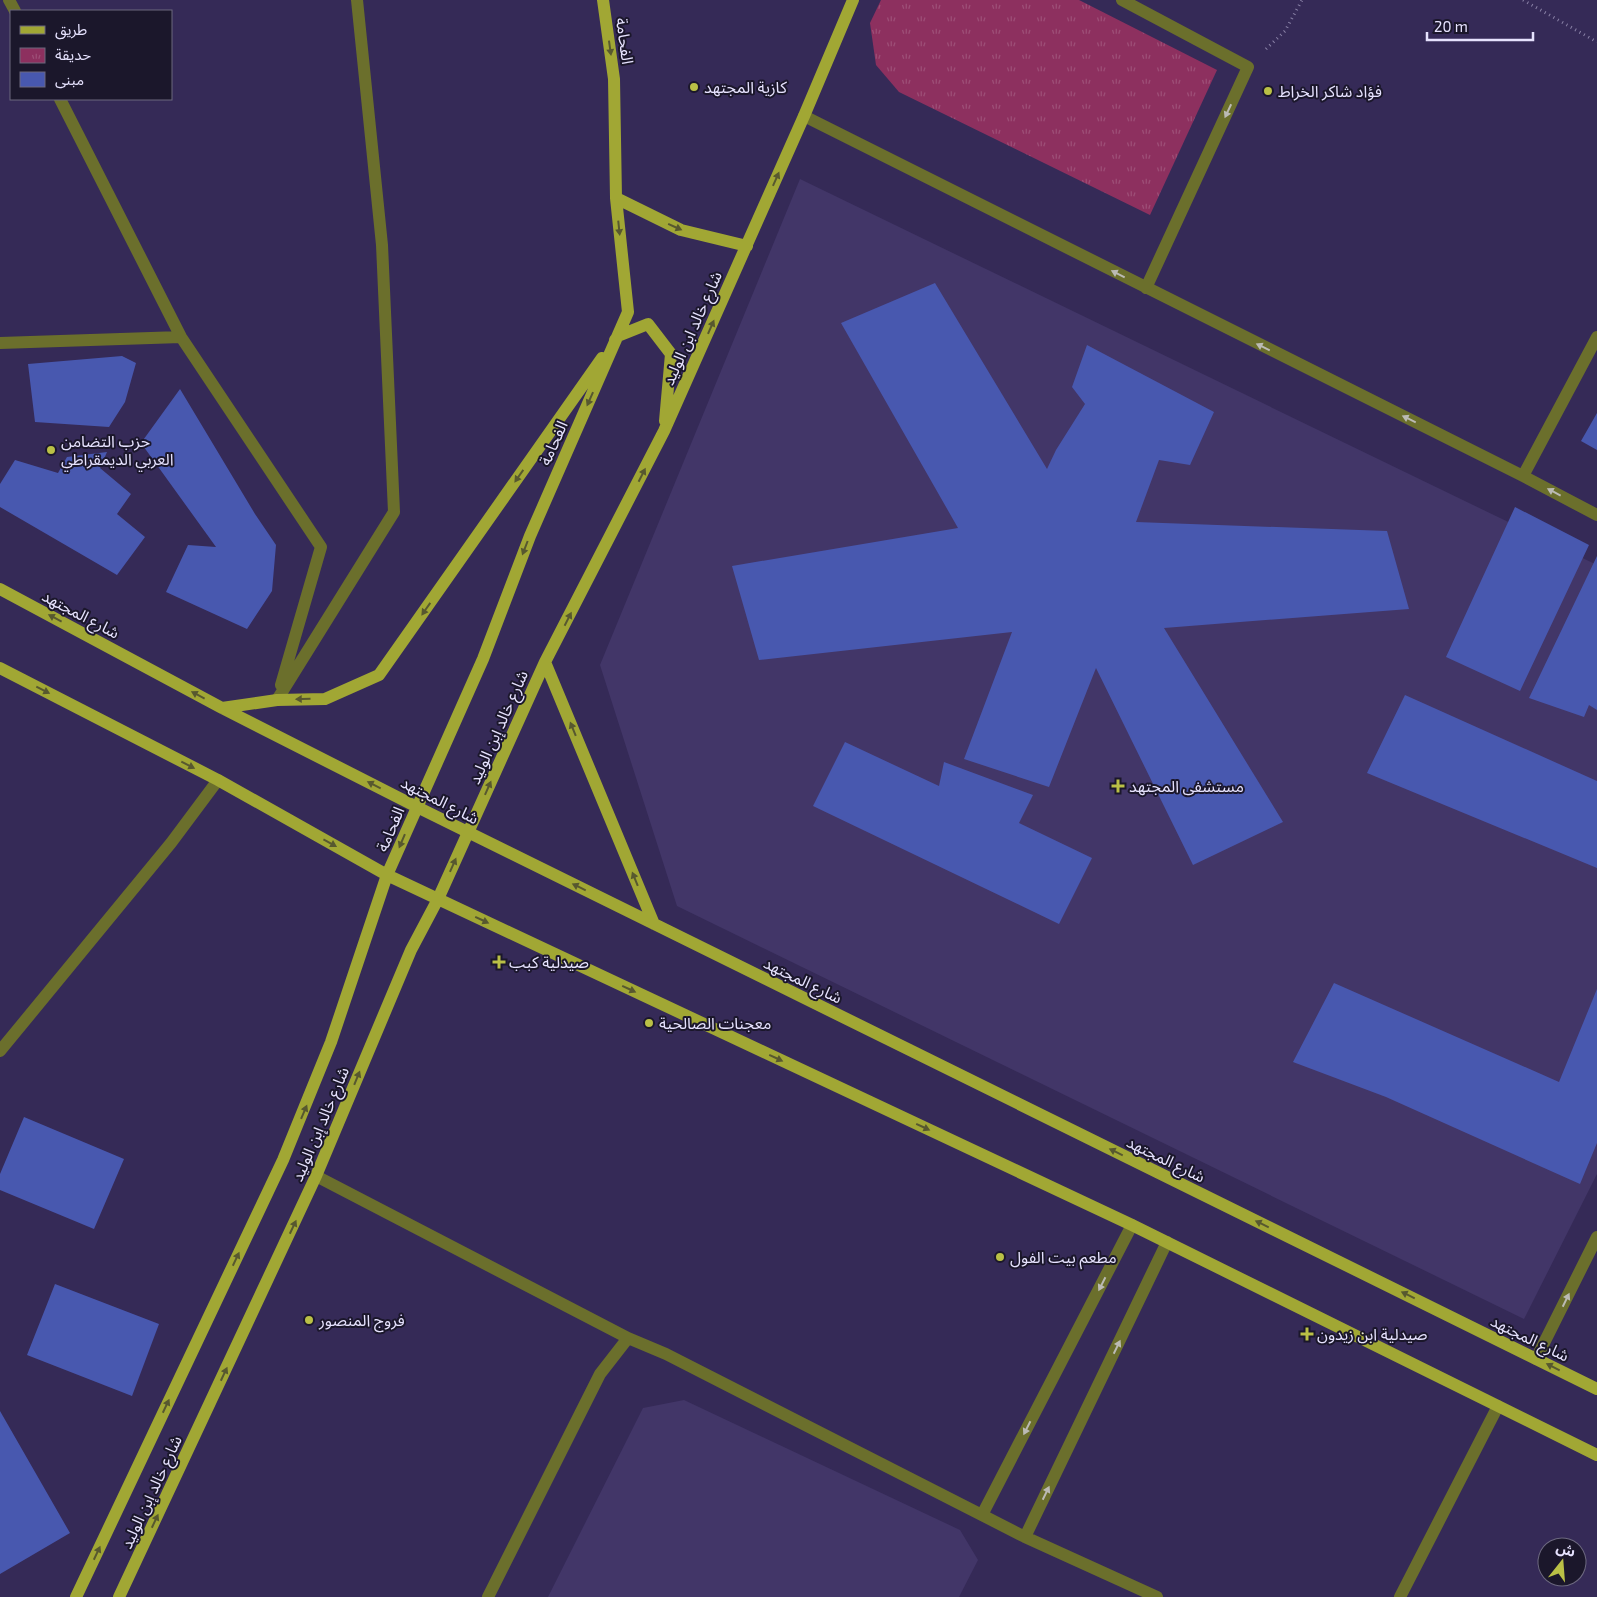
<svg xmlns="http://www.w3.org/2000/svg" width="1597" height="1597" viewBox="0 0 1597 1597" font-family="'Exo 2','Noto Sans Arabic',sans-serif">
  <defs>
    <pattern id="park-tufts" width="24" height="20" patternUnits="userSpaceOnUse" patternTransform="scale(1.25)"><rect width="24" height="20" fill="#8d305f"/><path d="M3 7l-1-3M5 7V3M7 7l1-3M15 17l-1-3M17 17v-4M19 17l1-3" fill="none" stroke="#9d4e77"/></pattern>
  </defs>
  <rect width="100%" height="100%" fill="#352a57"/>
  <path fill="#423668" d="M800,179L1597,565V1174L1524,1319L677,906L600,665Z
    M684,1400L960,1530L978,1560L959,1597H548L643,1408Z"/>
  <path fill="url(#park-tufts)" d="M881,0H1079L1217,70L1150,215L899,92L876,65L870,23Z"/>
  <path fill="#4858af" d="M935,283L1047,469L1056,450L1085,404L1072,387L1087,345L1214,412L1190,465L1159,460L1136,522L1387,531L1409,609L1164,628L1283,822L1193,865L1096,668L1049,787L964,759L1012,632L759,660L732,566L958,528L841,323Z
    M122,356L136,363L125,402L109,427L35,422L28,364Z
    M180,389L255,514L276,545L272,591L247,629L166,592L188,545L216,547L141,443Z
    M1597,413V450L1581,441Z
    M107,452L100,468L131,494L117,514L145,537L117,575L0,507V484L15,460L58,473L67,457Z
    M1515,507L1589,545L1520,691L1446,657Z
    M1597,556V710L1589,705L1584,717L1529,698Z
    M1405,695L1597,781V868L1367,773Z
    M845,742L939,786L944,762L1033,795L1019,823L1092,858L1059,924L813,806Z
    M1334,983L1559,1082L1597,989V1143L1580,1184L1386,1097L1293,1062Z
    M24,1117L124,1159L94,1229L0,1190V1174Z
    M55,1284L159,1324L132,1396L27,1355Z
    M0,1411L70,1533L0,1574Z"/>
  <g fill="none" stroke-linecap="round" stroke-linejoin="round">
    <path stroke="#8a82a7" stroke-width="3" stroke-dasharray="1 4" stroke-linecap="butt" d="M1523,0L1597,42
      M1266,49L1285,31L1302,0"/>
    <path stroke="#6b6f2c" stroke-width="12" d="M9,0L15,11
      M1122,0L1248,67L1146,288
      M60,99L181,337L321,547L281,685
      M804,116L1523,476L1597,515
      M0,343L181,337
      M1523,476L1597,337
      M277,700L394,512L382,245L357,0
      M0,1051L171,843L218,780
      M316,1176L628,1338L666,1354L1025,1537L1157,1597
      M1536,1359L1597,1237
      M982,1515L1132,1225
      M1025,1537L1167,1242
      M488,1597L600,1374L628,1338
      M1400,1597L1498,1406"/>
    <path stroke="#a1a734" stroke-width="12" d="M616,198L681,230L747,246
      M615,340L618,336L648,324L671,354L665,421
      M0,589L222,708L417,807L1597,1389
      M545,662L654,924
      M0,668L218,780L387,875L1132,1225L1597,1455
      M222,708L277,700L325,699L379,675L602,358
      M76,1597L283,1160L331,1042L387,875L483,659L530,536L628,312L616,198L614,79L603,0
      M119,1597L316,1176L411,950L438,899L545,662L664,431L804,116L853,0"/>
  </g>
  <defs><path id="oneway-solid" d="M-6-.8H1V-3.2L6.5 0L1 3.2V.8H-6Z" transform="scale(1.25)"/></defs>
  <g fill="#57582f">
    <use href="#oneway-solid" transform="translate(610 48) rotate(82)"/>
    <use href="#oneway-solid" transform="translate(776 179) rotate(-66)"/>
    <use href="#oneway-solid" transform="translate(675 227) rotate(24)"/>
    <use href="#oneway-solid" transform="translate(619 228) rotate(84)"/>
    <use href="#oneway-solid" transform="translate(711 327) rotate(-66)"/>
    <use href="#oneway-solid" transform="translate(590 399) rotate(114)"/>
    <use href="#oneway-solid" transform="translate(642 475) rotate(-63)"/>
    <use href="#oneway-solid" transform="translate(519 476) rotate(125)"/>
    <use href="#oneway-solid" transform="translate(525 548) rotate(111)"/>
    <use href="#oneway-solid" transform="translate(426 609) rotate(125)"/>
    <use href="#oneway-solid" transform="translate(55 618) rotate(-152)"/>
    <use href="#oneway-solid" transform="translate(568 619) rotate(-63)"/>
    <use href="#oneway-solid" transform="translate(43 690) rotate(27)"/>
    <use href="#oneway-solid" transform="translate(198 695) rotate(-152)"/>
    <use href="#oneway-solid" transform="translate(303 699) rotate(179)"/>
    <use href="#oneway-solid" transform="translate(573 729) rotate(-112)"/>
    <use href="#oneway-solid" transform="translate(188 765) rotate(27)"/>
    <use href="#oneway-solid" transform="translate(374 785) rotate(-153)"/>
    <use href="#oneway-solid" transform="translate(488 788) rotate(-66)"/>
    <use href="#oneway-solid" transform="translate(402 841) rotate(113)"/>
    <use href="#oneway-solid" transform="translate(330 843) rotate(29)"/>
    <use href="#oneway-solid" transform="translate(453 865) rotate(-66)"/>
    <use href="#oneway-solid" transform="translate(635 879) rotate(-112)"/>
    <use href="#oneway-solid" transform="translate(579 887) rotate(-154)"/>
    <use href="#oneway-solid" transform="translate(482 920) rotate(25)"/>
    <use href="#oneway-solid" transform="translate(629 989) rotate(25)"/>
    <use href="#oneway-solid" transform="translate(776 1058) rotate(25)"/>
    <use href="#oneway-solid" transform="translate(357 1078) rotate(-68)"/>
    <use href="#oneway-solid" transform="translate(304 1112) rotate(-67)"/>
    <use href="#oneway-solid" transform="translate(923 1127) rotate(25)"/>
    <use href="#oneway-solid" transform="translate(1116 1152) rotate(-154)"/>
    <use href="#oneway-solid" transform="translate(1262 1224) rotate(-154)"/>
    <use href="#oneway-solid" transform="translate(293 1227) rotate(-65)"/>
    <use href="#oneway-solid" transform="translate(236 1259) rotate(-65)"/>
    <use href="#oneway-solid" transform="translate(1408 1295) rotate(-154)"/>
    <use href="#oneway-solid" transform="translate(1553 1367) rotate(-153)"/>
    <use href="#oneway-solid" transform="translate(224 1374) rotate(-65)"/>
    <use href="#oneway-solid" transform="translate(166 1406) rotate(-65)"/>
    <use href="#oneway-solid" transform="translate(155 1521) rotate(-65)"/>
    <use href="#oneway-solid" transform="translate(97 1553) rotate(-65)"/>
  </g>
  <g fill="#bbbab4">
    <use href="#oneway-solid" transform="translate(1228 111) rotate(115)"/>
    <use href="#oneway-solid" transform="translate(1118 274) rotate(-153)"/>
    <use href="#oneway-solid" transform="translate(1263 347) rotate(-154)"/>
    <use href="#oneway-solid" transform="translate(1409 419) rotate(-154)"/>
    <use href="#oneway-solid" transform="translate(1554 492) rotate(-152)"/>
    <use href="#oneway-solid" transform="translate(1102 1284) rotate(117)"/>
    <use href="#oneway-solid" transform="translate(1566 1300) rotate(-64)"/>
    <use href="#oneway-solid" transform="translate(1117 1347) rotate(-64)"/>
    <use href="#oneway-solid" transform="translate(1027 1428) rotate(117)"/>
    <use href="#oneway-solid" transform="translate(1046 1493) rotate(-64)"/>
  </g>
  <g fill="#bac046" stroke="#1b172b" stroke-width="2">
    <circle cx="694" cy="87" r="5"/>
    <circle cx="1268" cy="91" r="5"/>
    <circle cx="51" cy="450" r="5"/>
    <path d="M1115.5 778.5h5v5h5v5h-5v5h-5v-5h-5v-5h5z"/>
    <path d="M496.5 954.5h5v5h5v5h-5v5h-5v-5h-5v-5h5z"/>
    <circle cx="649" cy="1023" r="5"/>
    <circle cx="1000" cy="1257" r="5"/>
    <circle cx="309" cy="1320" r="5"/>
    <path d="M1304.5 1326.5h5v5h5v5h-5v5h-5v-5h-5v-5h5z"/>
  </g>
  <g text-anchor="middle" stroke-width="4" stroke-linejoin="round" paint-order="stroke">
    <g font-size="16" fill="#e6e2fe" stroke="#1b172b">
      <text transform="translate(625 41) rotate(82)" y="6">الفحامة</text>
      <text transform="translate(692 328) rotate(-66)" y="6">شارع خالد ابن الوليد</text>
      <text transform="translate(553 443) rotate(-66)" y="6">الفحامة</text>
      <text transform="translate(81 614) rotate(28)" y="6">شارع المجتهد</text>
      <text transform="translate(498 727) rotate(-66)" y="6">شارع خالد إبن الوليد</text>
      <text transform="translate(440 800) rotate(27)" y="6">شارع المجتهد</text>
      <text transform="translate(390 829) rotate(-67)" y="6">الفحامة</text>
      <text transform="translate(803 980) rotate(26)" y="6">شارع المجتهد</text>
      <text transform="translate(320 1124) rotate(-67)" y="6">شارع خالد إبن الوليد</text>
      <text transform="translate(1166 1159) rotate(26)" y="6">شارع المجتهد</text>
      <text transform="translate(1530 1338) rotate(26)" y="6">شارع المجتهد</text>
      <text transform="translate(151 1492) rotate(-65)" y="6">شارع خالد إبن الوليد</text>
    </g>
    <g font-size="16" fill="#e6e2fe" stroke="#1b172b" text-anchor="start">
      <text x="704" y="93">كازية المجتهد</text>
      <text x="1278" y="97">فؤاد شاكر الخراط</text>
      <text x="61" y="447">حزب التضامن<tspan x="61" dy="18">العربي الديمقراطي</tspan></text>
      <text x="1129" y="792">مستشفى المجتهد</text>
      <text x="509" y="968">صيدلية كبب</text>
      <text x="659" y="1029">معجنات الصالحية</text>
      <text x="1010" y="1263">مطعم بيت الفول</text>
      <text x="319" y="1326">فروج المنصور</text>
      <text x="1317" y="1340">صيدلية ابن زيدون</text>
    </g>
  </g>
  <rect x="10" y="10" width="162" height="90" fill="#1b172b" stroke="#6c687f"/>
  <rect x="20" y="26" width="25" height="8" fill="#a1a734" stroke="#6c687f"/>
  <text x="55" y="35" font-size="15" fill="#e6e2fe">طريق</text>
  <rect x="20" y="48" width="25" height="15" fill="url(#park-tufts)" stroke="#6c687f"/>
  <text x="55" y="60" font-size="15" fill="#e6e2fe">حديقة</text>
  <rect x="20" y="72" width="25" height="15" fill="#4858af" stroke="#6c687f"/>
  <text x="55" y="85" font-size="15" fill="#e6e2fe">مبنى</text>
  <g transform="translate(1562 1562) rotate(17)"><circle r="24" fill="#1b172b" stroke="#6c687f"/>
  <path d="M0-4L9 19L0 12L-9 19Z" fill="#bac046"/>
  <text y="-8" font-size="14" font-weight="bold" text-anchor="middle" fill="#e6e2fe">ش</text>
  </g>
  <path d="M1427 32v8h106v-8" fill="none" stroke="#e6e2fe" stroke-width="2.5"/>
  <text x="1434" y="32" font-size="15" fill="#e6e2fe" stroke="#1b172b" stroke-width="4" paint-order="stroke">20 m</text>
</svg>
